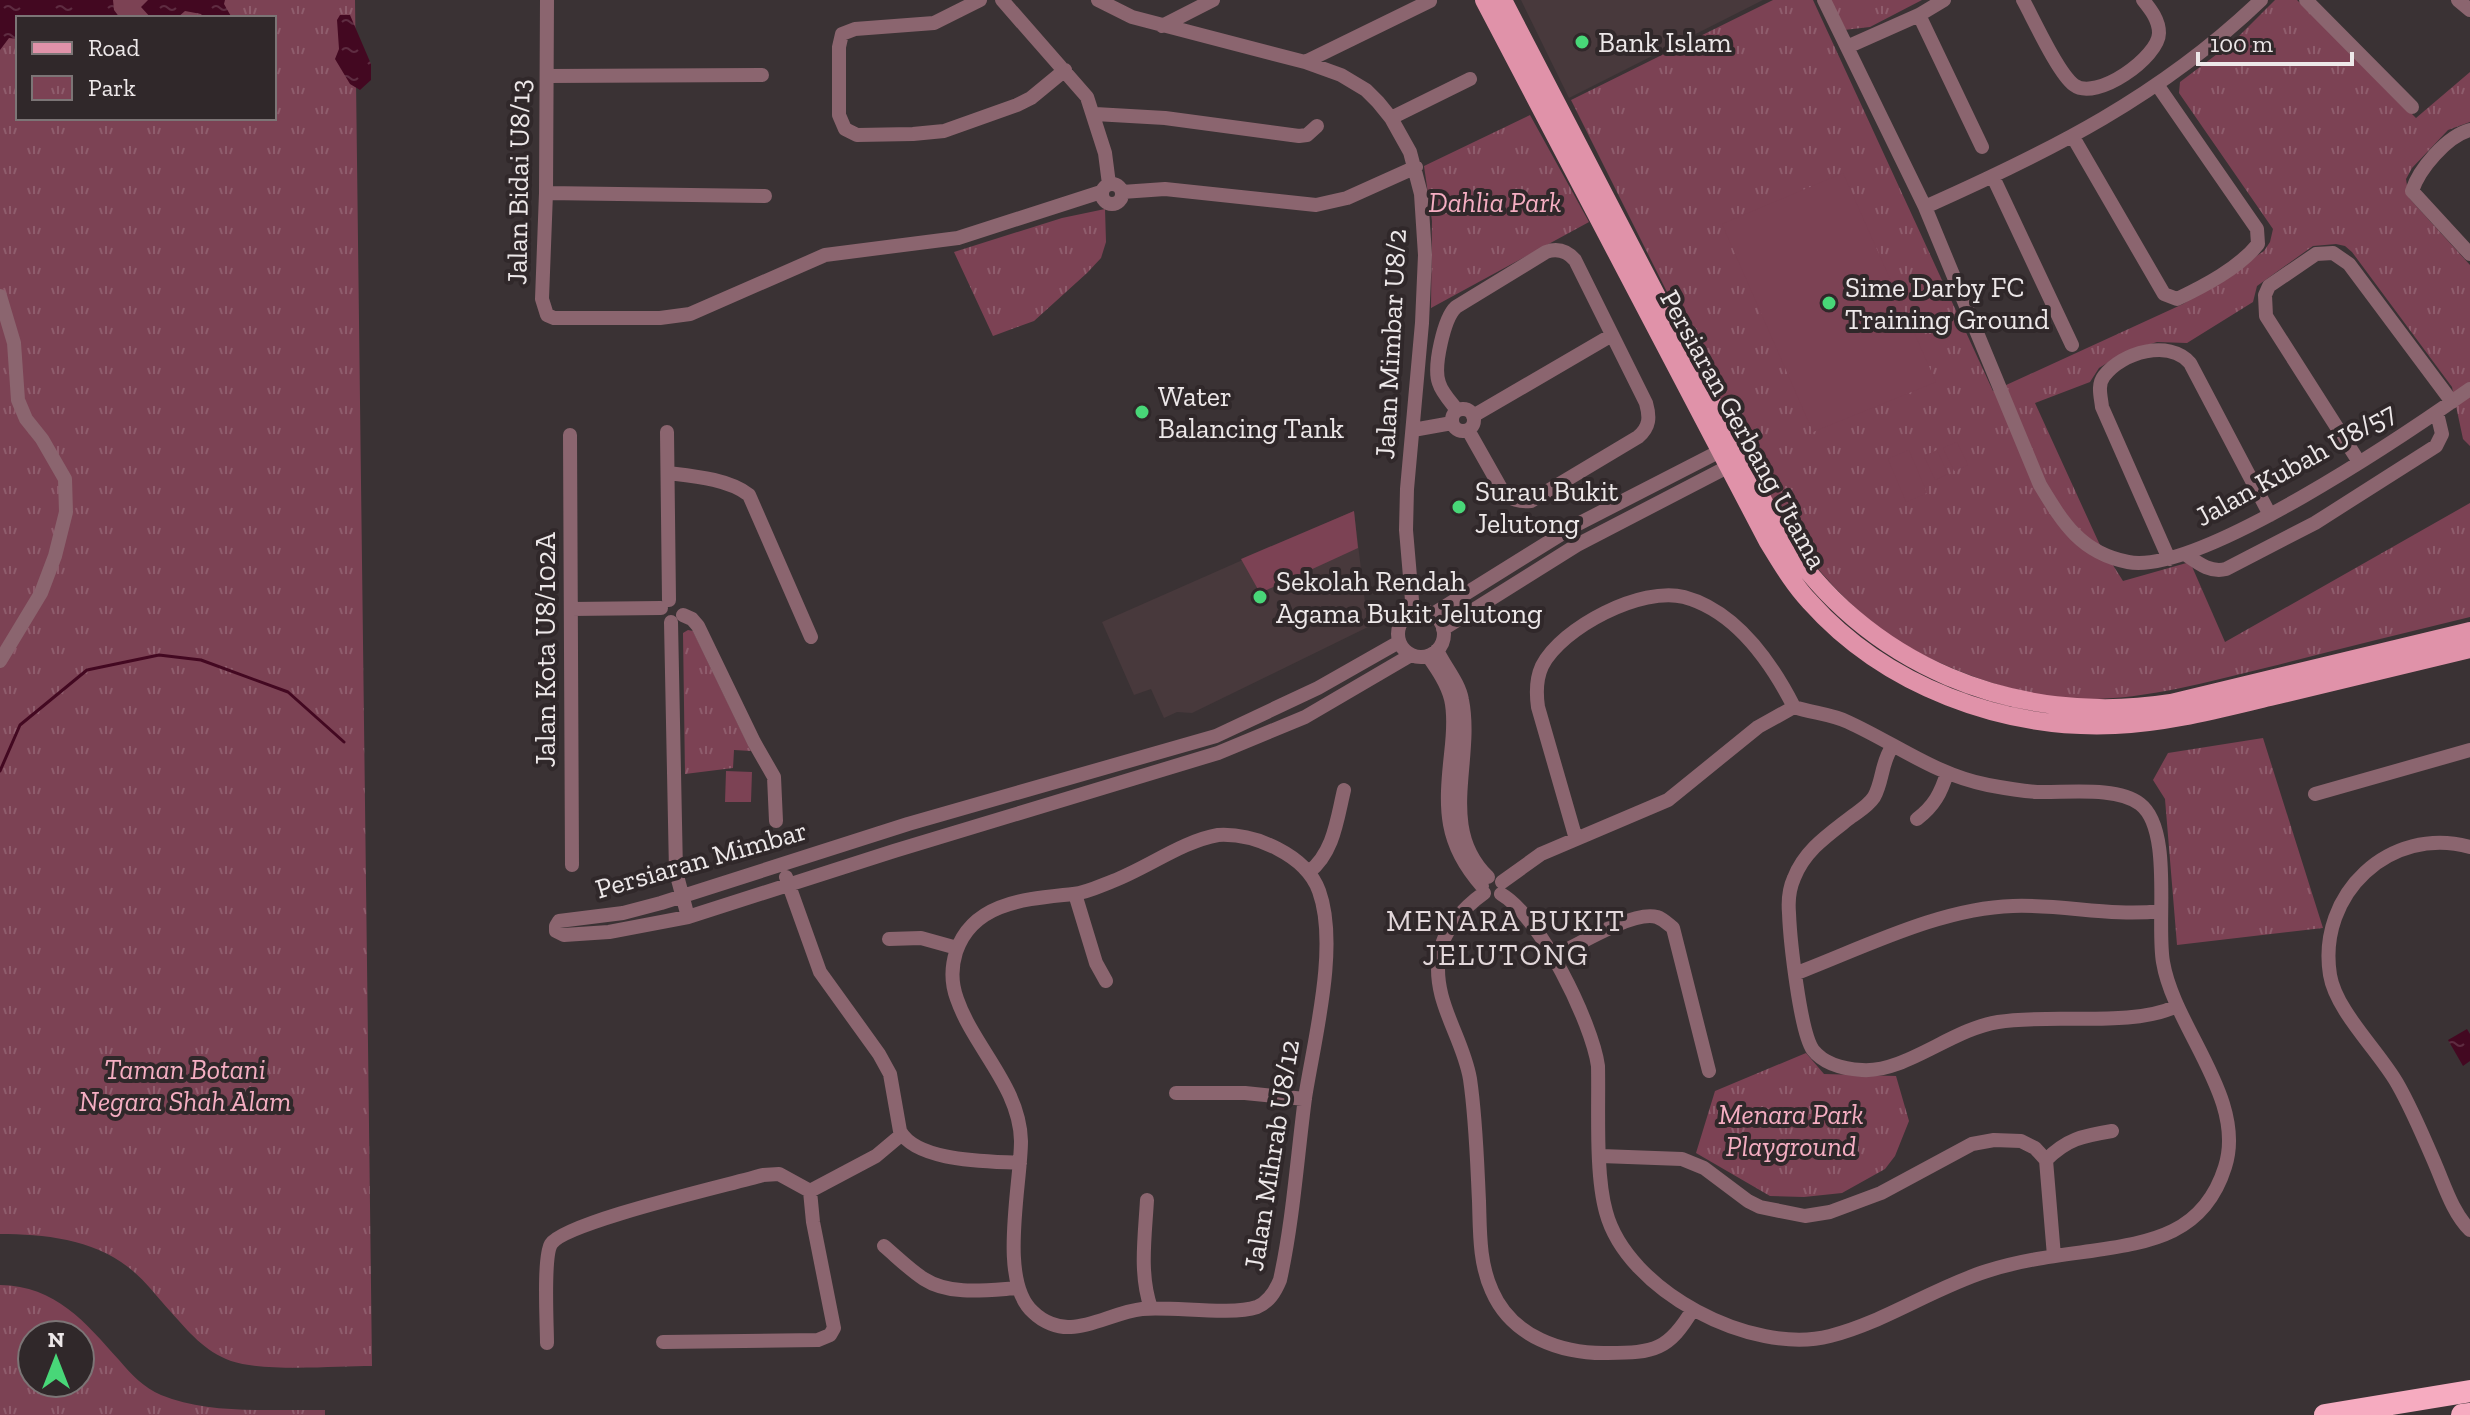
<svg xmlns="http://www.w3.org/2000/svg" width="2470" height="1415" viewBox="0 0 2470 1415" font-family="'Zilla Slab',serif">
  <defs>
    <pattern id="park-tufts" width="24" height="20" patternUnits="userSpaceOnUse" patternTransform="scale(2)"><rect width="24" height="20" fill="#7c4254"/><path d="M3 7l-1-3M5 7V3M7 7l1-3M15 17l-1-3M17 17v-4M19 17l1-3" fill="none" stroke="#8f5d6d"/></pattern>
    <pattern id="water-ripples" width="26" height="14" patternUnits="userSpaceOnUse" patternTransform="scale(2)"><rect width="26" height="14" fill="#430821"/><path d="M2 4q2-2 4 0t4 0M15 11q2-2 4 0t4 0" fill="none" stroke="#5e2c41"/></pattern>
  </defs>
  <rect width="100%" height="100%" fill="#3a3234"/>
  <path fill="#48393c" d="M1521,0H1763L1569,98Z
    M1354,511L1368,627L1192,713L1177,712L1164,718L1151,689L1134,695L1102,622Z"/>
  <path fill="url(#park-tufts)" fill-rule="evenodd" d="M0,0H355L372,1366C335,1366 264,1372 231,1361C204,1351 189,1332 170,1311C157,1297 144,1279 128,1267C92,1239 44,1234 0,1234ZM18,18H274V118H18Z
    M1773,0H1813L1993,391L2183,304L2264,251L2270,242L2273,229L2179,93L2180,82L2233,42L2275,0H2297L2416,118L2470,72V122L2448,130L2412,168L2406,179L2409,198L2470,265V446L2463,439L2452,387L2352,252L2345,246L2336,244L2313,246L2257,286L2253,302L2187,343L2157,342L2125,352L2099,368L2090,382L2035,403L2099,543L2123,581L2190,562L2225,642L2470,503V617C2403,633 2336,650 2269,667C2207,682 2141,701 2077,699C2017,698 1921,662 1874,624C1836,593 1804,555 1778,514L1571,100Z
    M1830,0H1922L1870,27L1844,30Z
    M1530,115L1589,222L1431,308L1432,221L1424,166Z
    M1105,209L1106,242L1101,258L1087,273L1034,321L993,336L954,252L1062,218Z
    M688,630L693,631L751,751L734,750L733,768L685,774L683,633Z
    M2263,738L2323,928L2177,945L2165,799L2153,780L2168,753Z
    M1806,1053L1824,1074L1896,1076L1909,1121L1895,1156L1885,1169L1842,1193L1804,1197L1770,1196L1696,1153L1715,1091Z
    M0,1285C56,1286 85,1322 119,1360C131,1374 144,1388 161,1395C210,1415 272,1409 325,1410V1415H0ZM32,1335H80V1383H32Z"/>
  <path fill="#7c4254" d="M1843,173L1936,382L1813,432L1722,224Z
    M1957,442L1968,465L1954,471L1943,448Z
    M1909,450L1927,493L1906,502L1888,459Z
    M1937,450L1948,474L1935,480L1924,456Z
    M1354,511L1358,548L1260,593L1241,559Z
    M726,771L752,772L751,802H725Z"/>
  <path fill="url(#water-ripples)" d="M0,0H113L114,10L120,18H18V39L9,38L0,50Z
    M148,0H225L224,4L232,18H204L201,14L185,11L177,18H151L141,7Z
    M340,15H350L371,64V80L360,90L350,84L335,59L339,49L337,20Z
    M2467,1029L2470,1034V1061L2463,1066L2448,1040Z"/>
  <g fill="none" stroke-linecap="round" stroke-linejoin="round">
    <path stroke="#430821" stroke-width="3" d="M0,771L20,725L87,670L159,655L201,660L288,692L344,742"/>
    <path stroke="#8b656f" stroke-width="14" d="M547,0L546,193L542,299L547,315L554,318H660L690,314L825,255L958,238L1101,192
      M980,0L934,23L855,29L842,34L839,47V115L845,129L857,135L913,134L944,131L1017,105L1031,98L1065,70
      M1002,0L1087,97L1105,153L1109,184
      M1098,0L1132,17L1305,62L1341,75L1366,90L1378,102L1391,118L1410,152L1421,194L1425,255L1422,323L1407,489L1406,530L1413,612
      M1824,0L1925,207L2040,485C2063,523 2081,553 2128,562C2198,576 2409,432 2470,389
      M2023,0C2034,20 2058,73 2074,85C2096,102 2159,57 2159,33C2159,20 2151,10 2143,0
      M2306,0L2412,107
      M2458,0L2470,10
      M1919,15L1982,147
      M1162,26L1213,0
      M1847,47L1919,15L1944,0
      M1305,62L1430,1
      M547,76L762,75
      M1095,114L1165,118L1299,136L1307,135L1317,126
      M1391,118L1470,79
      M2470,130C2447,136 2419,169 2412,191L2470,254
      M2073,137L2164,294L2177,299C2204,286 2239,268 2258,244L2257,229L2158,86
      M1993,177L2072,345
      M1102 194a10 10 0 1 1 20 0a10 10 0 1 1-20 0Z
      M1122,192L1165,189L1316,205L1347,198L1416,167
      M546,193L765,196
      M1925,207C2051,151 2161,96 2261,0
      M0,296L14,343L18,400L26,419L42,439L65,479L66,512L55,556L41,593L0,661
      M1452 420a11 11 0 1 1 22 0a11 11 0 1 1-22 0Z
      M1457,410C1451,402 1442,393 1439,383C1433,367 1444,318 1456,307L1546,252C1557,248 1567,251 1575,260L1646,403C1650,417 1650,427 1638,437L1531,501C1519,502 1512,500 1503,492L1468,430
      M1473,416L1612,335
      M1413,430L1452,423
      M667,432L669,600
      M570,435L572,865
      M2359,462L2266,316L2265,295L2269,286L2316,254L2333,253L2349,264L2452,402
      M668,473C693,476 729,479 749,495L811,637
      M2185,554C2198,563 2210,573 2226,569L2315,523L2436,446L2442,434L2437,413
      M2169,559L2102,407C2101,397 2097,385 2104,376C2122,352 2169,339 2190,363L2270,515
      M571,609L661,608
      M1398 634a23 23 0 1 1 46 0a23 23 0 1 1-46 0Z
      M1433,614L1576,525L1728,447
      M683,615L692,619L698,626L754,742L774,777L776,821
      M671,622L676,872L688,917
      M1443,629L1577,545L1737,462
      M1399,642L1318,688L1216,736L908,824L661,903L623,913L559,921L556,926V931L564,935L609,932L688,917L894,851L1218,753L1305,717L1411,655
      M1437,650C1444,666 1459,682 1462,700C1474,761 1437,828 1488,877
      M1428,656C1437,669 1447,683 1451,699C1455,716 1453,737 1451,754C1445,809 1444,843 1482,886
      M1892,747C1881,763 1883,781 1874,797C1868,806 1859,811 1851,817C1828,835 1805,850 1794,878C1789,889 1788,901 1789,913C1790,939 1800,1032 1813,1050C1824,1064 1845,1069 1862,1070C1905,1073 1952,1029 1998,1022C2051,1013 2131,1028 2177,1006
      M2315,794L2470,750
      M1917,819C1934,806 1941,793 1947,773
      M1218,835C1255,833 1306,855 1319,891C1339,946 1314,1040 1305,1098C1297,1159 1293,1221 1280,1280C1275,1292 1269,1302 1257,1307C1230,1316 1173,1306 1142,1309C1117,1312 1094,1326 1071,1327C1058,1328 1043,1322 1033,1312C998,1281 1021,1185 1021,1141C1020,1087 974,1048 957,999C951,983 951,968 956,952C973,901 1028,899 1073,894C1086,893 1100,886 1113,881C1147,868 1183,841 1218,835Z
      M1576,839L1538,707C1536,693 1536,679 1542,666C1562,627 1642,586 1684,597C1736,611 1771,662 1794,707
      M2470,847C2390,825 2317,894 2330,975C2336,1011 2378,1050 2397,1083C2412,1109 2424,1138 2436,1166C2445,1187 2453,1213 2470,1230
      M1309,872C1334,852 1337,819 1344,790
      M786,877L820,972L879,1054L890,1074L900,1131C917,1162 988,1161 1020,1163
      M1484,893C1463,908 1443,930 1439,956C1432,1001 1463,1037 1470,1079C1476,1120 1477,1161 1479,1201C1480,1231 1479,1263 1492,1291C1512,1337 1562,1354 1608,1353C1654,1353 1669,1350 1693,1309
      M1075,894L1096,963L1106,981
      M1501,894C1540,916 1592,1023 1598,1066C1599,1107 1595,1173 1606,1212C1627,1291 1752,1356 1830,1336C1885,1322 1933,1288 1987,1271C2021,1260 2055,1256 2091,1251C2152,1242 2204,1234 2225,1167C2247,1099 2174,1028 2163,962C2156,923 2173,829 2140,804C2117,786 2066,793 2037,792C2021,791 2004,788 1988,785C1936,775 1896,744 1848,722C1831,714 1812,713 1794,707L1758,727L1668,800L1541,854L1502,882
      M889,939L921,938L957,948
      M1553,957C1576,946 1633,910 1657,917C1663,919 1668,924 1673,928L1709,1071
      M1797,973C1865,947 1941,908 2013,906C2063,904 2111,917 2161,911
      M1176,1093H1245L1305,1099
      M1601,1156L1682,1159L1704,1168L1748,1201L1760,1207L1805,1216L1830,1212L1881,1193L1972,1144L1994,1140L2021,1141L2035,1148L2046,1160L2054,1256
      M2046,1160C2067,1139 2082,1136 2112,1131
      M1147,1200C1145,1236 1139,1274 1151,1308
      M884,1246C897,1257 910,1270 924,1279C950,1296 988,1290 1018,1288
      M663,1342L818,1340L830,1335L834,1328L813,1222L810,1191
      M547,1343C547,1324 543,1258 551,1244C565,1222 729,1185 763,1175L779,1174L810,1191L876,1156L901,1135"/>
    <path stroke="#e092a9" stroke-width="18" d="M1484,0L1768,542C1781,563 1793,584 1810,602C1885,686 2003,730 2115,725C2167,723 2219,709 2270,697C2336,681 2403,665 2470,649
      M1503,0L1779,531C1863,666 2016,727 2171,703L2470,631"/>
    <path stroke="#f6abc0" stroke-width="22" d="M2325,1415L2470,1391
      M2462,1415L2470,1414"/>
  </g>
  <g fill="#48d778" stroke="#30282a" stroke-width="3">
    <circle cx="1582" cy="42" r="8"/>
    <circle cx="1829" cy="303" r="8"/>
    <circle cx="1142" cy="412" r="8"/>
    <circle cx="1459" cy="507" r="8"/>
    <circle cx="1260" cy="597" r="8"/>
  </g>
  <g text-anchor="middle" stroke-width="8" stroke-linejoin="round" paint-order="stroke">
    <g font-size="28" fill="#ede8e9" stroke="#30282a" text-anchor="start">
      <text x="1598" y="52">Bank Islam</text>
      <text x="1845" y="297">Sime Darby FC<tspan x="1845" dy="32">Training Ground</tspan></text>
      <text x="1158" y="406">Water<tspan x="1158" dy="32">Balancing Tank</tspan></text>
      <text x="1475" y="501">Surau Bukit<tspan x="1475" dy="32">Jelutong</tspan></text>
      <text x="1276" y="591">Sekolah Rendah<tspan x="1276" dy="32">Agama Bukit Jelutong</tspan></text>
    </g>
    <g font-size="28" fill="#ede8e9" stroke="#30282a">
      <text transform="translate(518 182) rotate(-89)" y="10">Jalan Bidai U8/13</text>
      <text transform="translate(1390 344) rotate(-87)" y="10">Jalan Mimbar U8/2</text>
      <text transform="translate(1744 429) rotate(61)" y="10">Persiaran Gerbang Utama</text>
      <text transform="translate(2295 464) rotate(-29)" y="10">Jalan Kubah U8/57</text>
      <text transform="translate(545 650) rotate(-90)" y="10">Jalan Kota U8/102A</text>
      <text transform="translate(701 859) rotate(-16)" y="10">Persiaran Mimbar</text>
      <text transform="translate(1271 1155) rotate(-81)" y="10">Jalan Mihrab U8/12</text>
    </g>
    <g font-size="28" font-style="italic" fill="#f5aec2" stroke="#30282a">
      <text x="1495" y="212">Dahlia Park</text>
      <text x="185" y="1079">Taman Botani<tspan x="185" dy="32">Negara Shah Alam</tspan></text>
      <text x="1791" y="1124">Menara Park<tspan x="1791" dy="32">Playground</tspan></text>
    </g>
    <g font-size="30" letter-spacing="2" fill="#e2d7da" stroke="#30282a">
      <text x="1506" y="931">MENARA BUKIT<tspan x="1506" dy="34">JELUTONG</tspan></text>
    </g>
  </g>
  <rect x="16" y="16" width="260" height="104" fill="#30282a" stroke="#7c7576" stroke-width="2"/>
  <rect x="32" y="42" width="40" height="12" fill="#e092a9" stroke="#7c7576" stroke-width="2"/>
  <text x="88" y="56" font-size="24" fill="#ede8e9">Road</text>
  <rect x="32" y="76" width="40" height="24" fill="url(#park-tufts)" stroke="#7c7576" stroke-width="2"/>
  <text x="88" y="96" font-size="24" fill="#ede8e9">Park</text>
  <g transform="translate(56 1359)"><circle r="38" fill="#30282a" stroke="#7c7576" stroke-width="2"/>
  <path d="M0-6L14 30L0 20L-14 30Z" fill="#48d778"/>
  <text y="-12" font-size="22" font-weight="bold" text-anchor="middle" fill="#ede8e9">N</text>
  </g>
  <path d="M2198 52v12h154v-12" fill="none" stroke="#ede8e9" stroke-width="4"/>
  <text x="2210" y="52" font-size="24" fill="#ede8e9" stroke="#30282a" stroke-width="6" paint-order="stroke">100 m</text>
</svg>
